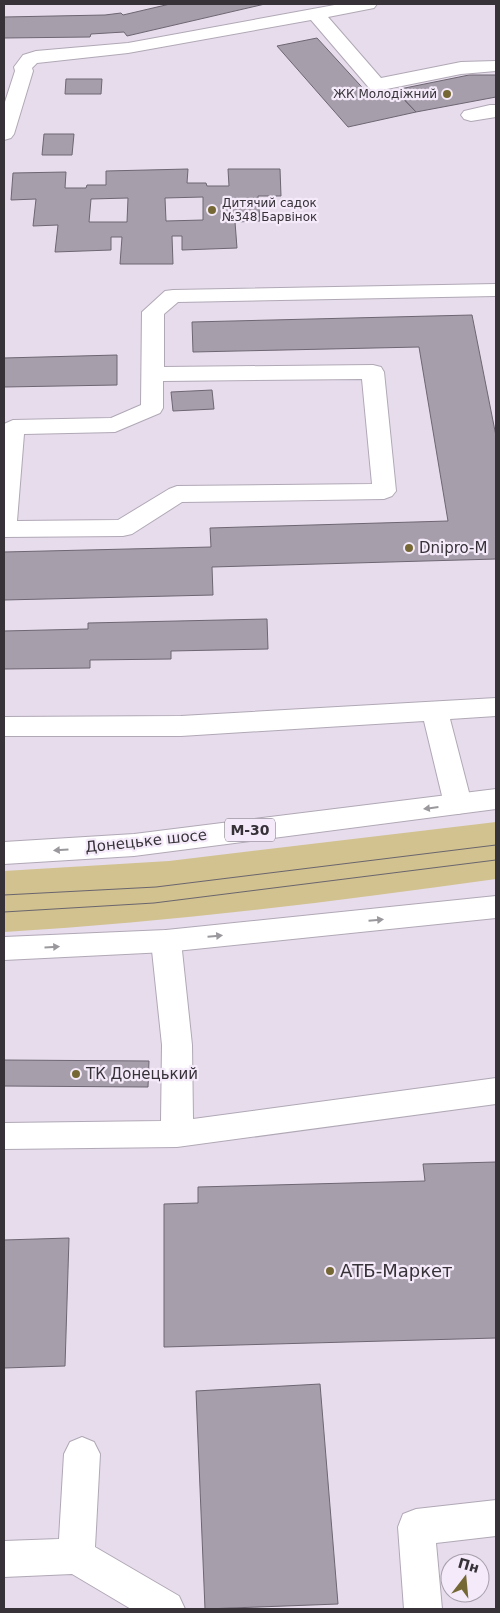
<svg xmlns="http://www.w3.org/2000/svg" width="500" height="1613" viewBox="0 0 500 1613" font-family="'DejaVu Sans',sans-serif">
  <rect width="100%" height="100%" fill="#e6dceb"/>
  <path fill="#d1c290" d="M496,822V879C333,902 169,922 4,932V871L169,861Z"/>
  <path fill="#a79eac" stroke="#6e6672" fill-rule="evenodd" d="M170,4H265L127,36L124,32L91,34L90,37L4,38V17L105,15L121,13L123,15Z
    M317,38L370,96L395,90L416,112L348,127L277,46Z
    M469,75H496V97L416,112L395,90Z
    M66,79H102L101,94H65Z
    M44,134H74L72,155H42Z
    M188,169L187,183H206L207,186H229L228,169H280L281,196H258L260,221L235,222L237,248L182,250V236H172L173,264H120L122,237H111V250L55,252L58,225L33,226L36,199L11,200L13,173L66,172L65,188H86L87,185H106V171ZM203,197V220L166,221L165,198ZM128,198L127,222H89L91,199Z
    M472,315L496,436V559L212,567L213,595L4,600V552L211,547L210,528L448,521L419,347L193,352L192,322Z
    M117,355V385L4,387V358Z
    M212,390L214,409L173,411L171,392Z
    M267,619L268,649L171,651V659L90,660V668L4,669V631L88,629V623Z
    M4,1060L149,1061L148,1087L4,1086Z
    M496,1162V1338L164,1347V1204L198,1203V1187L425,1181L423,1164Z
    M69,1238L65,1366L4,1368V1240Z
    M320,1384L338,1604L205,1609L196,1391Z"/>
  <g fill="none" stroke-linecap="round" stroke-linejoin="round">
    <g stroke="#b1a8b6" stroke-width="2">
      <path id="minor" d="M340,4H377L374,8L328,17L381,78L461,62L496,61V71L461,74L377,91L370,89L311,20L128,53L37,63L32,68L33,71L14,134L11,138L4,140V105L15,71L14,67L23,55L36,51L128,43Z
        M490,105H496V117L471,121L464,119L461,115L464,111Z
        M496,284V296L178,302L164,314V367L373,365L381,367L384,372L396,491L392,496L384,499L182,502L132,534L123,536L4,537V424L13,420L111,418L141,405L142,312L165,291L173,290ZM362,379L372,484L177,486L169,489L118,520L17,521L24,434L115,432L160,413L163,408V381Z
        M496,698V716L450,719L472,804L468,811L458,814L448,811L444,804L424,721L181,736H4V717L181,716Z
        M166,930L176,933L181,941L192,1045L193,1119L496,1078V1104L177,1147L4,1149V1123L161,1121L162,1045L151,941L156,933Z
        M82,1437L94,1442L100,1454L95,1547L179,1596L185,1609H131L72,1574L4,1577V1541L59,1539L64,1454L70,1442Z
        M496,1500V1536L436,1543L442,1609H404L398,1527L403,1514L416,1509Z"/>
    </g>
    <g stroke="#b1a8b6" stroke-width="2">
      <path id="highway" d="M496,789V809L134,856L4,864V842L134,834Z
        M496,896V918L166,952L4,960V937L166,930Z"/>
    </g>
    <use href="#minor" fill="#fff" fill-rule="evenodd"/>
    <use href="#highway" fill="#fff" fill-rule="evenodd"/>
    <path stroke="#6a656d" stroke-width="1" d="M4,895L156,887L496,845
      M4,912L154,903L496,860"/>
  </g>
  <defs><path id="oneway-solid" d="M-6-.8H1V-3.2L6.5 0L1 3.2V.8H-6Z" transform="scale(1.25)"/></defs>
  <g fill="#9a989c">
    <use href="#oneway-solid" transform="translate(431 808) rotate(173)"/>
    <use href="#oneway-solid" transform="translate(61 850) rotate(176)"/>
    <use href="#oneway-solid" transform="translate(376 920) rotate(-5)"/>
    <use href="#oneway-solid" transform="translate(215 936) rotate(-5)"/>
    <use href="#oneway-solid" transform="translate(52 947) rotate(-3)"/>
  </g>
  <g fill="#766835" stroke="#f4eaf9" stroke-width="2">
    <circle cx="447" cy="94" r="5"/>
    <circle cx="212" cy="210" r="5"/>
    <circle cx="409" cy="548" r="5"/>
    <circle cx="76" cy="1074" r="5"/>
    <circle cx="330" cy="1271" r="5"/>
  </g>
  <g text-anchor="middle" stroke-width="4.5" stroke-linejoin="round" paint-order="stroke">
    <g font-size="12" fill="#363238" stroke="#f4eaf9" text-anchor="end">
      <text x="437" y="98">ЖК Молодіжний</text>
      <text x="222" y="207" text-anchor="start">Дитячий садок<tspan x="222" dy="14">№348 Барвінок</tspan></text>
    </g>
    <rect fill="#f4eaf9" stroke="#6f6972" stroke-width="1" x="225" y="818.5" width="50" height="23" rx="4"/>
    <g font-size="14" font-weight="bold" fill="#363238">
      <text x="250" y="835">М-30</text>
    </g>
    <g font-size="15" fill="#363238" stroke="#f4eaf9" text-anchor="start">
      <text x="419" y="553">Dnipro-M</text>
      <text x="86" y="1079">ТК Донецький</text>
    </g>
    <g font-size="15" fill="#363238" stroke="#f4eaf9">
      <text transform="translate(146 841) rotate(-6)" y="5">Донецьке шосе</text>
    </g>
    <g font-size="18" fill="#363238" stroke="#f4eaf9" text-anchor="start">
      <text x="340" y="1277">АТБ-Маркет</text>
    </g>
  </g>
  <rect width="500" height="1613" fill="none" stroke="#363238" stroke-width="10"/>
  <g transform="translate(465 1578) rotate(16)"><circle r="24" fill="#f4eaf9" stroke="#a8a0ac"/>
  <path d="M0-4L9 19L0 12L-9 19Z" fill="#766835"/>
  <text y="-8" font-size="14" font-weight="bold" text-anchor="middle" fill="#363238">Пн</text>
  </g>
</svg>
